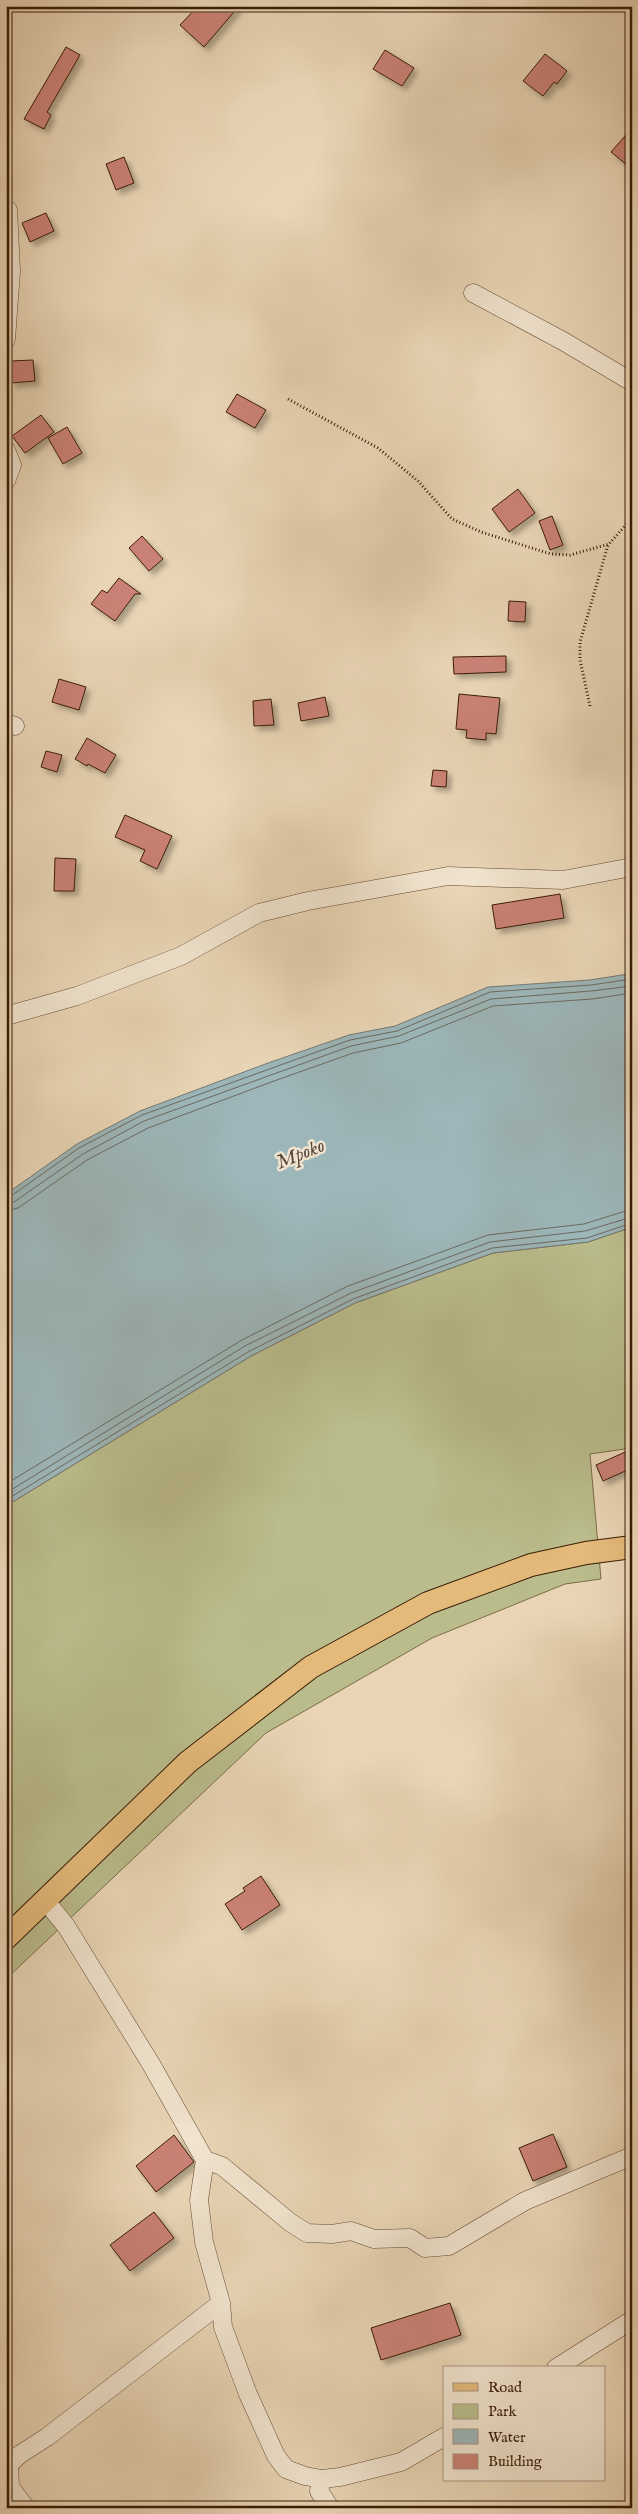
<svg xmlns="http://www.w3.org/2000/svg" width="638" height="2514" viewBox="0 0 638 2514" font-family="'IM FELL English',serif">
  <defs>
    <filter id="shadow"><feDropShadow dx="4.5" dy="4.5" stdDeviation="2.5" flood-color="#0004"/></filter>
  </defs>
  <rect width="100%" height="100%" fill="#e9d5b5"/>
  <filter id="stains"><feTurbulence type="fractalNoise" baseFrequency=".004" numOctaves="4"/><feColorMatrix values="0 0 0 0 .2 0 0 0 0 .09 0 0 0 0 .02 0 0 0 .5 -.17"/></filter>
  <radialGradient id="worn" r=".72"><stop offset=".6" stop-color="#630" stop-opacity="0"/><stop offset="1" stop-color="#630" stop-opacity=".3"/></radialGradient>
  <path fill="#babc8b" stroke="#7a6c49" d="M632,1227V1448L590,1454L601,1579L565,1584L432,1638L266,1733L6,1979V1506L251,1356L355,1303L493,1253L588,1242Z"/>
  <path fill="#9cb6b9" stroke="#757872" d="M628,974L632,975V1227L588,1242L493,1253L355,1303L251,1356L6,1506V1194L77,1144L140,1111L268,1063L349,1035L395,1026L488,987L590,980Z"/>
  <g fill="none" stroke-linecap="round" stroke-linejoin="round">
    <path stroke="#6b6960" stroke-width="1" d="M6,1197L11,1196L79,1148L142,1115L350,1040L397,1031L490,992L591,985L632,979
      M6,1204L14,1202L83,1154L144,1121L351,1046L399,1036L491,999L591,991L632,986
      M6,1211L18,1208L87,1160L148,1128L274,1081L353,1053L401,1043L493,1006L592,999L632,993
      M6,1484L242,1340L348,1286L488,1235L584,1224L632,1209
      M6,1493L245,1346L351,1293L490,1242L585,1231L632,1217
      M6,1500L248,1352L353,1299L492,1248L587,1238L632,1223"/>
  </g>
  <path fill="#ca8174" stroke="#3a1c07" filter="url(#shadow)" d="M198,6H239L204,47L180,25Z
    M66,47L80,55L47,112L51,115L44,129L24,119Z
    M385,50L414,68L402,86L373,69Z
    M545,54L567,71L557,84L554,82L543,96L523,81Z
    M632,128V169L611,152Z
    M124,157L134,183L116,190L106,164Z
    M46,213L54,231L30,242L22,223Z
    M33,360L35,381L11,383L10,361Z
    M237,394L266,410L255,428L226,412Z
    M41,415L54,432L25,453L12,436Z
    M67,427L82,453L63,464L48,438Z
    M518,489L535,513L509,532L492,509Z
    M552,516L563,545L550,550L539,521Z
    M142,536L163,559L149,571L129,548Z
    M119,578L141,594H135L115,621L91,604L102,590L107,593Z
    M509,601L526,602L525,622L508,621Z
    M506,656V672L454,674L453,657Z
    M59,679L86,687L79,710L52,702Z
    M459,694L500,698L496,734L486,733V740L466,738L467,730L456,729Z
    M325,697L329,716L301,721L298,703Z
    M271,699L274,725L254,726L253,701Z
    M87,738L116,755L105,773L88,764L87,766L75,759Z
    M46,751L62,755L57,772L41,767Z
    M433,770L447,771L446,787L431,786Z
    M125,815L172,836L157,869L140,861L145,850L115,837Z
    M55,858L76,859L74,891H54Z
    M560,894L564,918L496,929L492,905Z
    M632,1449V1468L603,1481L596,1465Z
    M261,1876L280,1905L242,1930L225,1904L245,1891L243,1888Z
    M553,2134L567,2167L533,2181L519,2148Z
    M174,2135L194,2162L156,2192L136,2166Z
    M154,2212L174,2238L130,2271L110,2245Z
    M450,2303L461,2335L381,2360L371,2328Z"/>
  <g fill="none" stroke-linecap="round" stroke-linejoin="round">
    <g stroke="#664a32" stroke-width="19">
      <path id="minor" d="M473,293L563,341L632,382
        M6,339L11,271L8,210
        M6,450L12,465L6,481
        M6,723L15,726
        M6,1016L77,996L181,956L259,913L308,901L448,876L563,880L632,867
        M45,1900L66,1926L151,2064L205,2160L199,2200L204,2242L221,2303L223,2327L248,2394L276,2456L286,2469L305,2476L322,2479L340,2477L401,2462L444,2437
        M205,2160L222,2166L291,2223L307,2233L332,2234L351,2231L374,2239L410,2238L425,2248L449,2246L525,2201L632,2156
        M556,2368L632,2320
        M322,2479L319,2491L330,2508
        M26,2508L10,2487L9,2465L19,2455L47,2437L221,2303"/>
    </g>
    <g stroke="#3a1c07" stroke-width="24">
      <path id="major" d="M6,1938L188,1762L311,1667L428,1603L531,1565L586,1553L632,1547"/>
    </g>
    <path stroke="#3a1c07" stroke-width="3" stroke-dasharray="1 2.5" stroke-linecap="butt" d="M288,399L378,448L418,481L452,519L481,532L551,554L570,555L609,544L632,518
      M590,706L580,660V642L608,545"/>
    <use href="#minor" stroke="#f1e4cf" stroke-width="18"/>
    <use href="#major" stroke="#e4ba7a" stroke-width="22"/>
  </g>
  <g text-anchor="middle" stroke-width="5" stroke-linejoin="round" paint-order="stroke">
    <g font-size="20" font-style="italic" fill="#574a3c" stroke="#f1e4cf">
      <text transform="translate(300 1153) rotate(-22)" y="7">Mpoko</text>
    </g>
  </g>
  <rect width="638" height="2514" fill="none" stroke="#e9d5b5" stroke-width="25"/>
  <rect x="8" y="8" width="623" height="2499" fill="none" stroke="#3a1c07" stroke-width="2.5"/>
  <rect x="12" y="12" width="613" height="2489" fill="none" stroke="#3a1c07"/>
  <rect x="443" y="2366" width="162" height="115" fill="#f1e4cf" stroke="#a8947f"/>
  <rect x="453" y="2383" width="25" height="8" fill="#e4ba7a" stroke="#a8947f"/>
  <text x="488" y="2392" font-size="15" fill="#3a1c07">Road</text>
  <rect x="453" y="2404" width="25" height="15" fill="#babc8b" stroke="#a8947f"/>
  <text x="488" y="2416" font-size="15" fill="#3a1c07">Park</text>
  <rect x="453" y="2429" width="25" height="15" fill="#9cb6b9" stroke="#a8947f"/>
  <text x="488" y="2442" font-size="15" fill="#3a1c07">Water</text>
  <rect x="453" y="2454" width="25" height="15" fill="#ca8174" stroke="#a8947f"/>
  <text x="488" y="2466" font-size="15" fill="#3a1c07">Building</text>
  <rect width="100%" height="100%" filter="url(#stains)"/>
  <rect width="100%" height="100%" fill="url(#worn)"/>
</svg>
